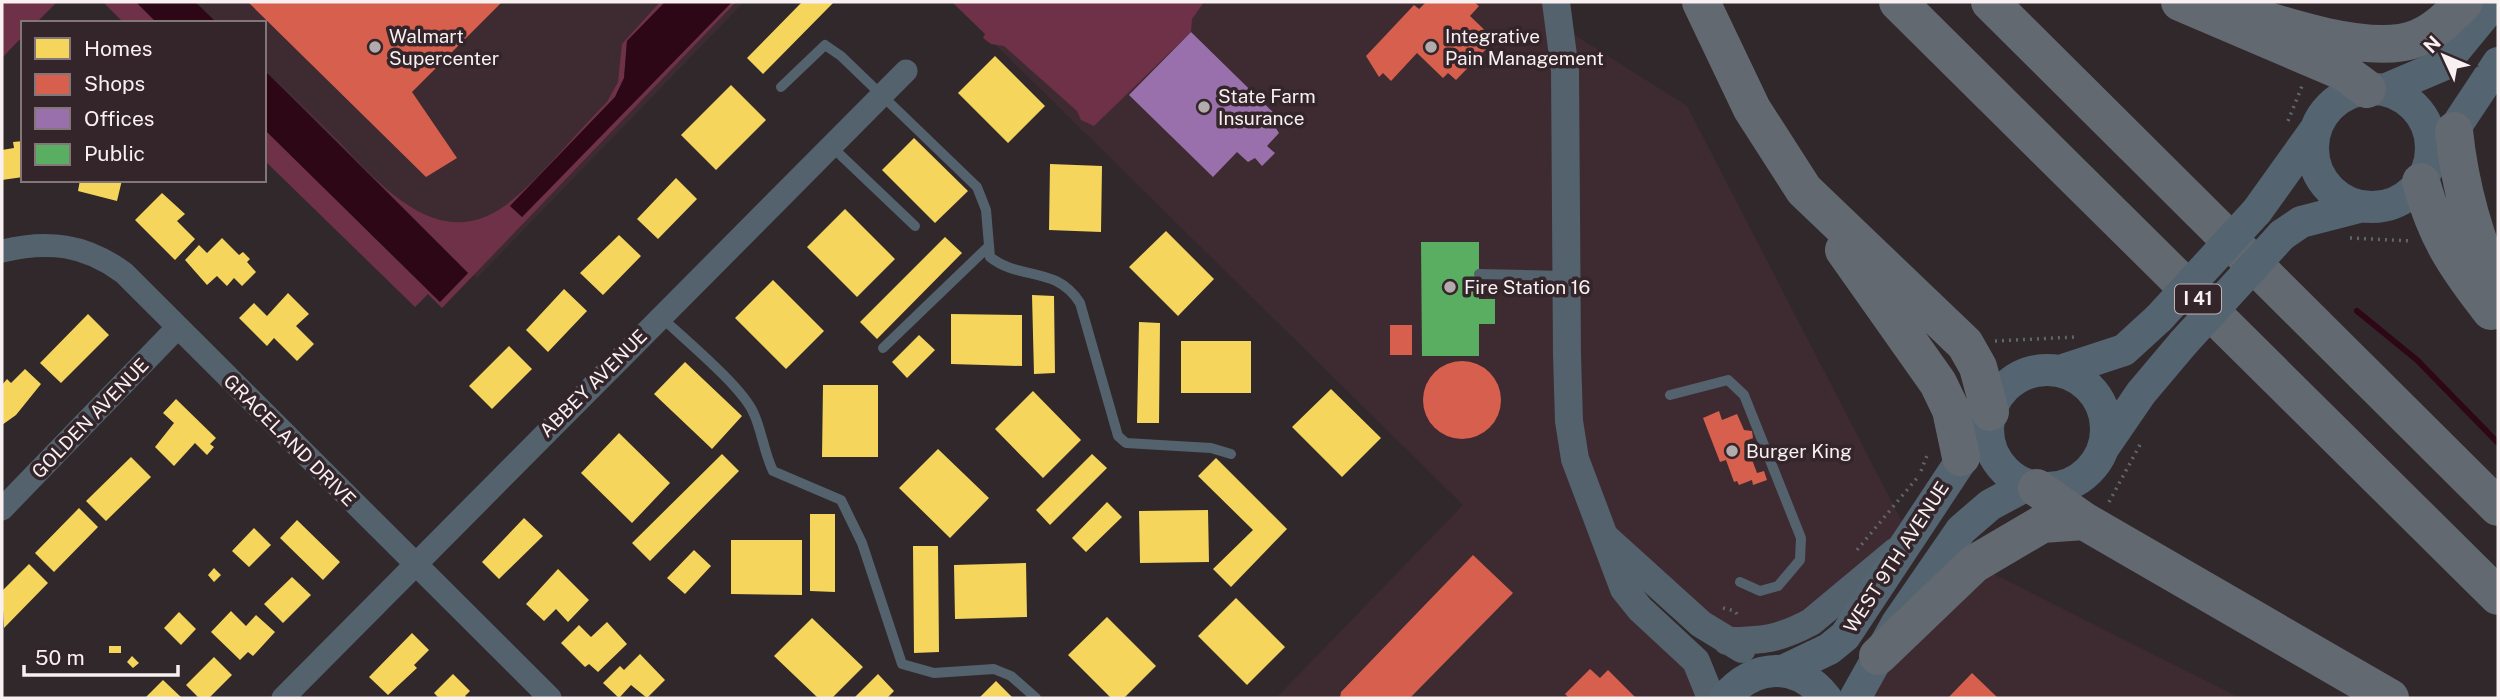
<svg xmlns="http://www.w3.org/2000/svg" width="2500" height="700" viewBox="0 0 2500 700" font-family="'Public Sans',sans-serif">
  <rect width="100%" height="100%" fill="#30282a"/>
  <path fill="#3e2b31" d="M196,2H744L477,278L264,70V23H217Z
    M952,2H1556L1559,25L1687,106L1911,539L1830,606L1727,641L1608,540L1711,698H1276L1463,505Z
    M1974,564L2240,698H1855Z"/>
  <path fill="#6f3147" d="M2,2H57L36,23H23V36L2,58Z
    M103,2H136L157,23H124Z
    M660,2H665L627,41L624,78L615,97L511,205L522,217L732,2H736L442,308L428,294L415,307L264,160V129L440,302L468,273L264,68C289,93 315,118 340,143C383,187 439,254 506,205C538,181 577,132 607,102L618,82L622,44Z
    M952,2H1204L1192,19L1191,32L1094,126L1081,120L1077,111L1004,46L991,44L983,38L985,34Z"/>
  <path fill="#2e0717" d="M136,2H195L217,23H157Z
    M665,2H732L522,217L510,206L615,97L624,78L627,41Z
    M264,70L468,273L440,302L264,129Z"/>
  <path fill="#f6d55c" d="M802,2H834L763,74L747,58Z
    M995,56L1045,106L1008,143L958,93Z
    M731,85L766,120L716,170L681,135Z
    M914,138L968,191L935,223L882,170Z
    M23,141V177L2,180V150L14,148L13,142Z
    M1050,164L1102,166L1101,232L1049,230Z
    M676,178L697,199L658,239L637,219Z
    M80,180H122L117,201L78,191Z
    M162,193L185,214L177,221L195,239L175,260L135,220Z
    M845,209L895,259L857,297L807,247Z
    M1166,231L1214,279L1178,316L1129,267Z
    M619,235L641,256L603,295L580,273Z
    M945,237L962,253L877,339L860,322Z
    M222,238L239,255L243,252L250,259L247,262L256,272L242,286L234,278L227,286L217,276L207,285L185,260L199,245L207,253Z
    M773,280L824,331L786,369L735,318Z
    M564,289L587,311L548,352L526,330Z
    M288,293L309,314L296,326L314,344L297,361L274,338L267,346L239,318L254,303L267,316Z
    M1032,295L1054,296L1055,373L1034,374Z
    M88,314L109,335L61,383L40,363Z
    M951,314L1022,315V366L951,364Z
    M1139,322L1160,323L1159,423H1137Z
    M919,335L935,350L907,378L892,362Z
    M1181,341H1251V393H1181Z
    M509,346L532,369L492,409L469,386Z
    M685,362L742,416L712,449L654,394Z
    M25,369L41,384L16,415L2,425V385L7,379L11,383Z
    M823,385H878V457H822Z
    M1331,389L1381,438L1342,477L1292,427Z
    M1033,391L1081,440L1043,478L995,429Z
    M176,399L216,438L210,444L214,447L207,455L195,443L174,466L155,447L174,423L163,413Z
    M619,433L670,483L632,523L581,473Z
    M938,449L989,498L950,538L899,488Z
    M722,454L739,471L650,561L632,543Z
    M1092,454L1107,468L1050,525L1036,510Z
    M131,457L151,477L106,521L86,501Z
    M1216,458L1287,529L1231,587L1213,569L1253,530L1198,476Z
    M1107,502L1122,517L1086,552L1072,538Z
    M79,508L98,527L54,572L35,553Z
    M1208,510L1209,562L1140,563L1139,511Z
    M810,514H835V592L810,591Z
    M524,518L543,536L499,579L482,562Z
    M297,520L340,562L323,580L280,538Z
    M254,528L271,545L249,567L232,551Z
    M731,540H802V595L731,594Z
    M913,546H938L939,652L914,653Z
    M694,550L711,566L685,594L667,578Z
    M1026,563L1027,617L955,619L954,565Z
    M29,564L48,583L4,628L2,591Z
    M214,568L221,575L214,582L208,575Z
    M558,569L589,600L568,622L556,609L544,621L526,604Z
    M292,577L311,595L283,623L264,604Z
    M1236,598L1285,647L1247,685L1198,636Z
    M231,611L246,626L256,615L275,632L253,656L248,652L240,660L211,632Z
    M179,612L196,629L181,645L164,628Z
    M1107,617L1156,666L1124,698H1111L1068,655Z
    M812,618L863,667L832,698H818L774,656Z
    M607,622L627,644L598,672L589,664L585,667L561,643L579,625L591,637Z
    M412,633L429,650L414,665L417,668L388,695L369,677Z
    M109,646H121V653H109Z
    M640,654L665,680L647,698L631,685L619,698L603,683L620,666L624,670Z
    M132,656L139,663L133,668L127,662Z
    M214,657L232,675L209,698H199L186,685Z
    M453,674L470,691L465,696L467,698H439L434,693Z
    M878,674L894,691L887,698H854Z
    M163,680L182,698H145Z
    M996,681L1013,698H979Z"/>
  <path fill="#d6604d" d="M248,2H502L412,92L457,158L426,177Z
    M1426,2H1474L1479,6L1470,16L1495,40L1456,80L1448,73L1443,78L1417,53L1391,81L1383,73L1379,77L1366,56L1414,5L1419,9Z
    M1390,325H1412V355H1390Z
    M1423 400a39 39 0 1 1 78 0a39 39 0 1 1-78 0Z
    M1719,411L1722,420L1737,414L1744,430L1752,431L1753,438L1745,441L1757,473L1764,471L1767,480L1753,485L1752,480L1739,485L1737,481L1734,482L1726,460L1720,462L1703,418Z
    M1473,555L1513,593L1410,698H1340L1341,692Z
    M1590,669L1600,678L1608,670L1636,698H1569L1565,694Z
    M1972,673L1998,698H1948Z"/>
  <path fill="#9970ab" d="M1191,32L1280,119L1274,125L1279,133L1267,146L1275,153L1262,166L1255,158L1248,162L1237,152L1213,177L1129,95Z"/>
  <path fill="#5aae61" d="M1421,242H1479V299H1495V324H1479V356H1422Z"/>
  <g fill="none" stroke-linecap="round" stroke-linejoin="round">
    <path stroke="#2e0717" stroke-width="6" d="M2357,311L2417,360L2498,443"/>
    <path stroke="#5f666c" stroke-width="3.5" stroke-dasharray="2 5" stroke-linecap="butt" d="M2288,121L2302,86
      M2350,238L2412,241
      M1995,341L2075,337
      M1921,471L1928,453
      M2109,502L2142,441
      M1857,550L1917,478
      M1723,608L1735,611L1739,617"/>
    <path stroke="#53626d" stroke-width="10" d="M781,87L825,45L841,56L977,187L986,210L990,257C1020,281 1056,265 1080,303L1118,436L1126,443L1211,448L1231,454
      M831,146L915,226
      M1479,274L1564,276
      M660,316C683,338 743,387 754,414C762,432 764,452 773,471L841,500L862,543L902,664L934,673L994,669L1011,676L1036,698
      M883,348L989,246
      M1670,395L1728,380L1744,395L1801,538L1800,560L1778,586L1760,591L1740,582"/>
    <path stroke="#53626d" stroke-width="23" d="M2,251C48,240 85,244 124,273L550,698
      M2,509L178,327
      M283,698L906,71"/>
    <path stroke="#53626d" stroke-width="28" d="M1556,2L1565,71L1567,355L1569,421L1575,459L1624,589L1640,609L1696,661L1711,698
      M1606,538L1701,624L1742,649
      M1727,641C1763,641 1779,639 1811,622L1895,552"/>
    <path stroke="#546470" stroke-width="32" d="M2313 148a59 59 0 1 1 118 0a59 59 0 1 1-118 0Z
      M2384,90L2443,65L2495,2
      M2441,149L2498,63
      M2257,211L2315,130
      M2282,235L2301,222L2359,207
      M1988 429a59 59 0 1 1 118 0a59 59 0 1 1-118 0Z
      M2060,371L2124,350L2159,318
      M2104,447L2141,393L2184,342
      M1785,670L1829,649L1845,636L1976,438
      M1725,698C1754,663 1797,661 1826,698
      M1855,698L1897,623L1961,530L1990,505L2027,485"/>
    <path stroke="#626971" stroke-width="38" d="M1701,2L1752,109L1804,190L1965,344L1978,367L1990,412
      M1898,2L2498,596
      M1990,2L2498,507
      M2180,2L2344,72L2367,89
      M2210,2C2262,19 2368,59 2418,38C2437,30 2450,16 2464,2
      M2454,131C2460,190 2476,240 2498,294
      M2421,182C2437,238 2455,265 2491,311
      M1844,250L1938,383L1951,410L1961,457
      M2037,488L2084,521L2390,698
      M1878,656L1974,564L2042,524L2084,521"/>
    <path stroke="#546470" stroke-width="32" d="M2159,318L2257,211
      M2184,342L2282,235"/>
  </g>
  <g fill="#b3aaac" stroke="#332529" stroke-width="2.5">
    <circle cx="375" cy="47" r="7"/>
    <circle cx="1431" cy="47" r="7"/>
    <circle cx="1204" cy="107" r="7"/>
    <circle cx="1450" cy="287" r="7"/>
    <circle cx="1732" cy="451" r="7"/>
  </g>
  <g text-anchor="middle" stroke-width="7" stroke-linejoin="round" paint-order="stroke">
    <rect fill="#332529" stroke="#beb3b6" stroke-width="2" x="2175" y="284.5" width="46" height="29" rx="5"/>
    <g font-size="18" font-weight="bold" fill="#f9f0f2">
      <text x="2198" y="305">I 41</text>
    </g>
    <g font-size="19" fill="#f9f0f2" stroke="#332529" text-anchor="start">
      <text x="389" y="43">Walmart<tspan x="389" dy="22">Supercenter</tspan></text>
      <text x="1445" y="43">Integrative<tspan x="1445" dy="22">Pain Management</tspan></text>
      <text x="1218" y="103">State Farm<tspan x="1218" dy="22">Insurance</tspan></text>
      <text x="1464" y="294">Fire Station 16</text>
      <text x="1746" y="458">Burger King</text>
    </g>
    <g font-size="19" fill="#f9f0f2" stroke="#332529">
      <text transform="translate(593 383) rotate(-45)" y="7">ABBEY AVENUE</text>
      <text transform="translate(90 418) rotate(-46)" y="7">GOLDEN AVENUE</text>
      <text transform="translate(290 440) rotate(45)" y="7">GRACELAND DRIVE</text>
      <text transform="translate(1896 557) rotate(-57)" y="7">WEST 9TH AVENUE</text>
    </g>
  </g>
  <rect width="2500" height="700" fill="none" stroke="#f9f0f2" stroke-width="7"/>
  <rect x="21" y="21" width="245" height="161" fill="#332529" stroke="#827679" stroke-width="2"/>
  <rect x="35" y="38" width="35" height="21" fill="#f6d55c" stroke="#827679" stroke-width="2"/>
  <text x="84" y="56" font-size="21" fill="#f9f0f2">Homes</text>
  <rect x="35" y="74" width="35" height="21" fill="#d6604d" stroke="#827679" stroke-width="2"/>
  <text x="84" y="91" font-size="21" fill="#f9f0f2">Shops</text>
  <rect x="35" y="108" width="35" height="21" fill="#9970ab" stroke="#827679" stroke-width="2"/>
  <text x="84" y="126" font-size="21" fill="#f9f0f2">Offices</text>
  <rect x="35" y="144" width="35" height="21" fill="#5aae61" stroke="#827679" stroke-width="2"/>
  <text x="84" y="161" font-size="21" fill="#f9f0f2">Public</text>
  <g transform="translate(2444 56) rotate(314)" stroke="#332529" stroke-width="5" paint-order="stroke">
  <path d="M0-5L12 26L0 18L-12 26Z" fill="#f9f0f2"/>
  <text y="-10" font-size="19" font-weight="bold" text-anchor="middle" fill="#f9f0f2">N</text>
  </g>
  <path d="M24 665v10h154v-10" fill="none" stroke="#f9f0f2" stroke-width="3.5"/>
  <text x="35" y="665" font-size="21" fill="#f9f0f2" stroke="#332529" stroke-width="5" paint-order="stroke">50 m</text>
</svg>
